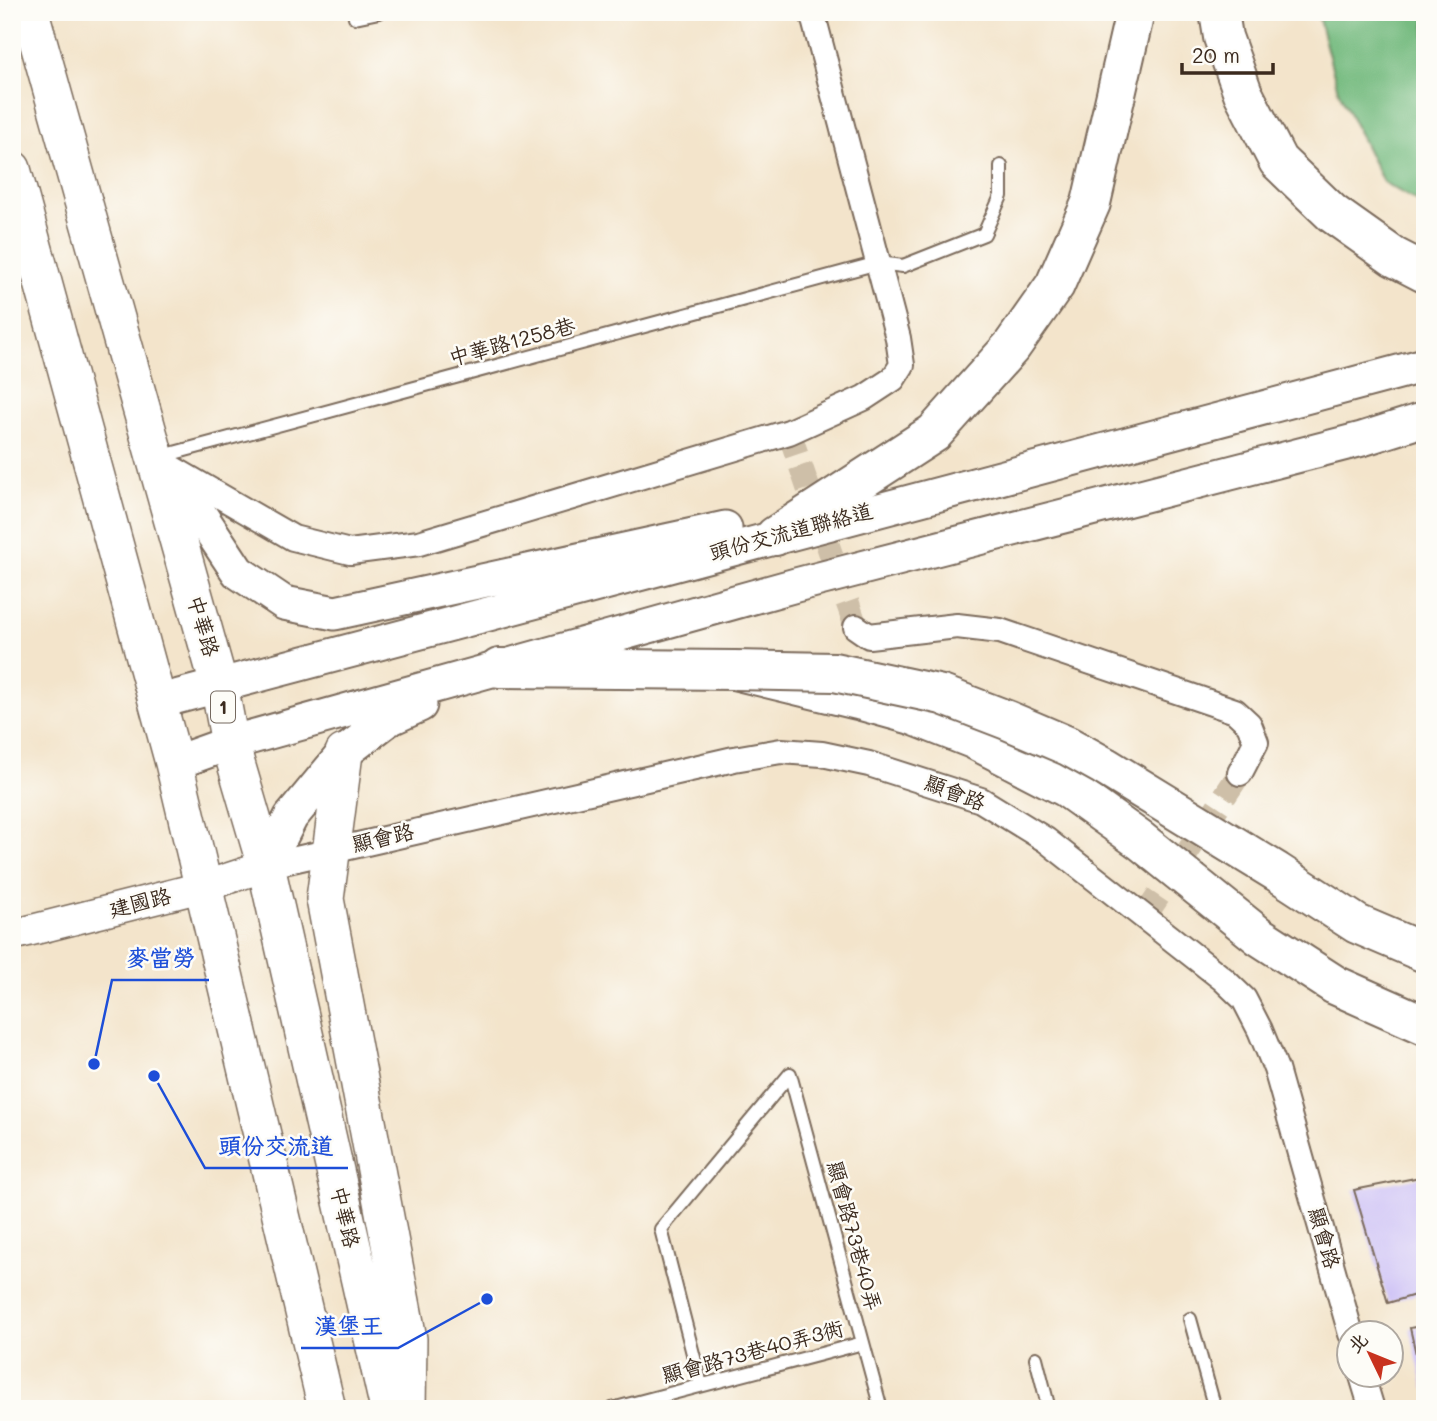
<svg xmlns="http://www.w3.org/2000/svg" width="1437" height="1421" viewBox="0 0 1437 1421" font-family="Mali,'LXGW WenKai TC',sans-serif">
  <rect width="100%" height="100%" fill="#fdfcf7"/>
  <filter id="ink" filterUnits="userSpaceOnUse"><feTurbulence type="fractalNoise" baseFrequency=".0143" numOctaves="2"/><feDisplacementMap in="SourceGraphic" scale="14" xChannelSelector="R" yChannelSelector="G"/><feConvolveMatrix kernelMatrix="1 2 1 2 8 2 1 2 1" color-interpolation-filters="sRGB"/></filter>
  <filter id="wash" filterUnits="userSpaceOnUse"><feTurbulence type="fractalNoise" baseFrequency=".00686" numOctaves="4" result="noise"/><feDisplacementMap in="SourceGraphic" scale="28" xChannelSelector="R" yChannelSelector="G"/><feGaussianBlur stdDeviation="1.57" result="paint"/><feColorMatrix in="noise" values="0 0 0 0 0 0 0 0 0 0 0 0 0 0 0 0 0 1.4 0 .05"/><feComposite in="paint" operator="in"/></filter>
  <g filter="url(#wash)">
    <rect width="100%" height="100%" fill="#f3e4cb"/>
    <path fill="#77bc81" stroke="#597350" stroke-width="2" d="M1317,12H1425V103L1419,123L1425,137V206L1383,182L1338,90Z"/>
    <g id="blocks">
      <path fill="#c7baf6" d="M1425,1176V1292L1388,1303L1354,1190Z
        M1425,1325V1389H1424L1410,1328Z"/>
    </g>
  </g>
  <g filter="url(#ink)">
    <use href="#blocks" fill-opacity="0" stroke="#7b6b5b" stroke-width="2"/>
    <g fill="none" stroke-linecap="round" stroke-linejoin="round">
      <path stroke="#cebfa8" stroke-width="24" stroke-dasharray="24 12" stroke-linecap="butt" d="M789,432L856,627
        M1145,916L1240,773"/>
      <g stroke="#7b6b5b" stroke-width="16">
        <path id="service" d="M354,12L355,17L379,12
          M159,457L878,263L903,266L984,234L1001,196V166
          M790,1074L881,1409
          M1190,1319L1215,1409
          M1036,1358L1049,1409
          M701,1385L661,1229L790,1074
          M612,1409L863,1343"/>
      </g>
      <g stroke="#7b6b5b" stroke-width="28">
        <path id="minor" d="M168,466L293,538L350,552L419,543L789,432L864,398L893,379L902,365L898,338L812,12
          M856,627L869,636L957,626L1000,631L1235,711L1249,724L1256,742L1240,773
          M266,866L734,759L781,751L822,754L869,764L981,800L1046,840L1223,979L1244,999L1260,1030L1276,1069L1351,1334
          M1362,1376L1372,1409"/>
      </g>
      <g stroke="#7b6b5b" stroke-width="33">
        <path id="tertiary" d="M12,935L202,887L266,866"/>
      </g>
      <g stroke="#7b6b5b" stroke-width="37">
        <path id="secondary" d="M156,459L195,507L238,572L284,603L335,613L725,528
          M157,702L1425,365
          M174,763L230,743L796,585L1362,439L1425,419
          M266,866L291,817L344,753L387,720L420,705"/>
      </g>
      <g stroke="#7b6b5b" stroke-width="40">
        <path id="primary" d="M30,12L219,685L230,743L266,866L389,1409
          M12,169L174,763L327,1409
          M344,753L325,899L408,1339L407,1409"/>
      </g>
      <g stroke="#7b6b5b" stroke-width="42">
        <path id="motorway" d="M1219,12L1223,37L1243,93L1278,161L1332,213L1394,257L1425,273
          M775,536L934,433L1012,346L1055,285L1091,203L1135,12
          M499,668L734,670L858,700L912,715L973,739L1067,788L1141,841L1259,936L1335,985L1425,1025"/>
      </g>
      <use href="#service" stroke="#fff" stroke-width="12"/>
      <use href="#minor" stroke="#fff" stroke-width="24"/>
      <use href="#tertiary" stroke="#fff" stroke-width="30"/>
      <use href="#secondary" stroke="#fff" stroke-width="33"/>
      <use href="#primary" stroke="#fff" stroke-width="37"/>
      <use href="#motorway" stroke="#fff" stroke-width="38"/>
      <g stroke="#7b6b5b" stroke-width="42" stroke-linecap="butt">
        <path id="motorway-bridge" d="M734,670L834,672L942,695L1007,720L1068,746L1104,766L1277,872L1357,924L1425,953"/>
      </g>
      <use href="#motorway-bridge" stroke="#fff" stroke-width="38"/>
    </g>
  </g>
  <g text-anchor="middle" stroke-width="5" stroke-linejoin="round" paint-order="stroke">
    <rect fill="#fdfcf7" stroke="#75695f" stroke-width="2" x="211" y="691.5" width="24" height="31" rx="5"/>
    <g font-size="19" font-weight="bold" fill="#3b2a1e">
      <text x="223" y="714">1</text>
    </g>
    <g font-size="21" fill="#3b2a1e" stroke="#fdfcf7">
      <text transform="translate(512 342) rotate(-15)" y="7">中華路1258巷</text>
      <text transform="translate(791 532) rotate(-15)" y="7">頭份交流道聯絡道</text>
      <text transform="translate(203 626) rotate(74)" y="7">中華路</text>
      <text transform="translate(955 793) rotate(21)" y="7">顯會路</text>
      <text transform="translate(383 838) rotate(-13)" y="7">顯會路</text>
      <text transform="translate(140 903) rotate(-14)" y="7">建國路</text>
      <text transform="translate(345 1217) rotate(77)" y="7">中華路</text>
      <text transform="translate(854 1236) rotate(75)" y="7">顯會路73巷40弄</text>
      <text transform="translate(1324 1238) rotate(74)" y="7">顯會路</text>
      <text transform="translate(753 1352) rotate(-15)" y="7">顯會路73巷40弄3衖</text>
    </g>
  </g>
  <path fill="none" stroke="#1d4ed8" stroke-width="2.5" d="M94 1064L112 980H209M154 1076L205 1168H348M487 1299L398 1348H301"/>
  <g fill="#1d4ed8" stroke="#fdfcf7" stroke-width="2.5">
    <circle cx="94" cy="1064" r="7"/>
    <circle cx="154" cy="1076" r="7"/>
    <circle cx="487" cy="1299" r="7"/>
  </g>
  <g font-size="23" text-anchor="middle" font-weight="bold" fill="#1d4ed8" stroke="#fdfcf7" stroke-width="5" stroke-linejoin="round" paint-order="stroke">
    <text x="161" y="966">麥當勞</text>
    <text x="276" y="1154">頭份交流道</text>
    <text x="349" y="1334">漢堡王</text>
  </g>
  <rect width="1437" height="1421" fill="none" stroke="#fdfcf7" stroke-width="42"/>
  <g transform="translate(1370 1354) rotate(313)"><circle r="33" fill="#fdfcf7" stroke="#afa8a0" stroke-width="2"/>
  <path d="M0-5L12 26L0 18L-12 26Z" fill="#c8321e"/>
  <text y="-10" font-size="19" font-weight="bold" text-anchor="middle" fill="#3b2a1e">北</text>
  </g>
  <path d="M1182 63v10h91v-10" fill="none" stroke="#3b2a1e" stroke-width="3.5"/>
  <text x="1192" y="63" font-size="21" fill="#3b2a1e" stroke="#fdfcf7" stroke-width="5" paint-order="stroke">20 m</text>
</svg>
